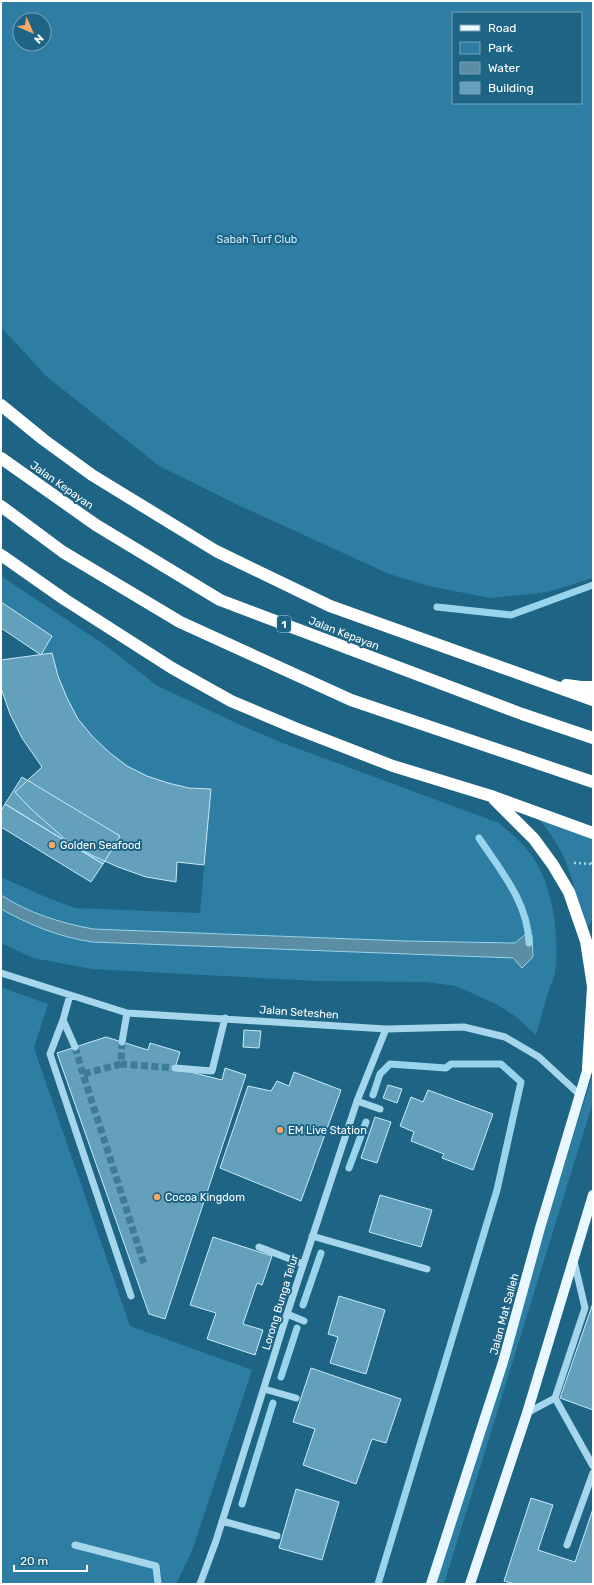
<svg xmlns="http://www.w3.org/2000/svg" width="594" height="1585" viewBox="0 0 594 1585" font-family="Rubik,sans-serif">
  <rect width="100%" height="100%" fill="#1d6485"/>
  <path fill="#2d7ea2" fill-rule="evenodd" d="M1,1H593V578L548,592L490,598L429,586L389,574L238,505L159,466L46,376L1,327ZM453,13H581V103H453ZM20,20H44V44H20Z
    M1,576L108,647L156,685L236,723L280,742L499,823C510,833 521,841 530,853C553,883 560,936 555,973C553,981 549,989 547,996C543,1009 540,1022 536,1035L515,1016L496,1004L456,986L426,982L317,981L92,969L33,958L1,943V909C30,925 59,937 92,942L513,958L522,968L533,956L532,935L526,934L516,943L406,941L93,929C61,923 28,913 1,895V877L48,898L75,908L200,913L211,790C197,787 183,787 168,784C125,773 84,738 66,697C60,683 56,668 52,653L41,655L52,636L1,602Z
    M536,816L593,835V917L590,925L587,926L581,922C574,879 566,849 536,816Z
    M1,987L48,1004L34,1048L130,1326L252,1370L192,1551L176,1584H1Z
    M593,1073V1102L444,1584H431L503,1362Z"/>
  <path fill="#5b8ea5" stroke="#98d4ec" d="M1,895C28,913 61,923 93,929L406,941L515,943L526,934L532,935L533,957L522,968L513,958L92,942C59,937 30,925 1,909Z"/>
  <g fill="none" stroke-linecap="round" stroke-linejoin="round">
    <path stroke="#98d4ec" stroke-width="7" d="M437,607L511,615L593,585
      M479,838C500,870 528,902 529,943
      M373,1095L380,1074L390,1064L446,1068L451,1064H501L521,1082L497,1190L378,1584
      M349,1168L366,1122
      M303,1305L321,1253
      M281,1377L297,1328
      M242,1504L273,1403"/>
  </g>
  <path fill="#63a0bb" stroke="#c9eaf8" d="M1,602L52,636L41,655L1,628Z
    M52,653L58,676L67,698L78,719L93,737L110,753L127,766L147,776L168,783L189,788L211,789L204,865L177,862L176,882L146,877L118,867L91,855L66,840L31,809L15,792L42,767L22,738L10,714L1,688V660Z
    M22,777L120,836L103,864L5,804Z
    M5,804L103,864L91,882L1,827V811Z
    M244,1030L261,1031L259,1048L243,1047Z
    M106,1037L148,1050L150,1043L180,1052L175,1068L222,1080L225,1068L246,1075L165,1319L149,1314L57,1053Z
    M294,1072L341,1090L301,1201L220,1168L248,1086L271,1091L277,1081L289,1086Z
    M388,1085L402,1089L397,1103L383,1098Z
    M428,1090L493,1114L473,1170L442,1158L444,1154L411,1141L414,1132L400,1126L411,1097L423,1102Z
    M375,1117L391,1122L377,1163L361,1158Z
    M380,1195L432,1210L421,1247L369,1232Z
    M213,1237L272,1256L262,1285L257,1283L243,1324L263,1330L255,1355L207,1339L216,1313L190,1305Z
    M339,1296L385,1310L366,1374L330,1363L338,1337L328,1334Z
    M593,1303V1410L560,1398Z
    M311,1368L401,1399L386,1443L372,1439L356,1484L303,1465L315,1429L293,1422Z
    M296,1489L339,1502L322,1560L279,1548Z
    M531,1498L553,1505L538,1550L575,1562L593,1509V1584H515L504,1581Z"/>
  <g fill="none" stroke-linecap="round" stroke-linejoin="round">
    <path stroke="#3f7b97" stroke-width="7" stroke-dasharray="7 3.5" stroke-linecap="butt" d="M122,1042L121,1064L175,1068
      M75,1047L83,1074
      M121,1064L83,1074L144,1264"/>
    <path stroke="#a5d6eb" stroke-width="2.5" stroke-dasharray="2 3" stroke-linecap="butt" d="M574,863L593,864
      M592,864L593,860"/>
    <path stroke="#a5d6eb" stroke-width="7" d="M1,973L127,1013L386,1029L464,1027L505,1037L539,1057L580,1095
      M70,995L63,1020L50,1054L131,1296
      M63,1020L75,1047
      M122,1042L127,1013
      M175,1068L212,1071L225,1018
      M357,1101L380,1109
      M312,1236L427,1269
      M259,1247L303,1264
      M287,1314L304,1321
      M264,1389L296,1398
      M555,1398L593,1466
      M527,1413L555,1398L585,1308L574,1261
      M222,1521L277,1536
      M75,1545L156,1566L158,1584
      M567,1545L593,1473
      M200,1584L216,1541L287,1314L357,1101L386,1029"/>
    <path stroke="#e9f7fe" stroke-width="10" d="M431,1584L503,1362L540,1228L590,1061
      M470,1584L527,1413L593,1195"/>
    <path stroke="#fff" stroke-width="12" d="M1,405L44,440L92,475L216,551L330,606L593,700
      M1,458L96,525L220,600L522,714L593,738
      M1,506L63,552L180,622L351,700L593,782
      M1,555L64,599L172,668L231,701L295,728L393,766L491,796L593,833
      M566,685L581,687H593
      M494,799L534,839L553,865L569,892L586,941L593,986
      M588,1068L593,987"/>
  </g>
  <g fill="#faa963" stroke="#1d6485" stroke-width="1.5">
    <circle cx="52" cy="845" r="4"/>
    <circle cx="280" cy="1130" r="4"/>
    <circle cx="157" cy="1197" r="4"/>
  </g>
  <g text-anchor="middle" stroke-width="4" stroke-linejoin="round" paint-order="stroke">
    <rect fill="#1d6485" stroke="#bbd0da" stroke-width="1" x="277" y="616" width="14" height="16" rx="3"/>
    <g font-size="10" font-weight="bold" fill="#fff">
      <text x="284" y="628">1</text>
    </g>
    <g font-size="11" fill="#c9eaf8" stroke="#1d6485">
      <text x="257" y="243">Sabah Turf Club</text>
    </g>
    <g font-size="11" fill="#fff" stroke="#1d6485">
      <text transform="translate(62 485) rotate(35)" y="4">Jalan Kepayan</text>
      <text transform="translate(344 633) rotate(21)" y="4">Jalan Kepayan</text>
      <text transform="translate(299 1012) rotate(4)" y="4">Jalan Seteshen</text>
      <text transform="translate(280 1302) rotate(-73)" y="4">Lorong Bunga Telur</text>
      <text transform="translate(504 1314) rotate(-75)" y="4">Jalan Mat Salleh</text>
    </g>
    <g font-size="11" fill="#fff" stroke="#1d6485" text-anchor="start">
      <text x="60" y="849">Golden Seafood</text>
      <text x="288" y="1134">EM Live Station</text>
      <text x="165" y="1201">Cocoa Kingdom</text>
    </g>
  </g>
  <rect width="594" height="1585" fill="none" stroke="#ffffff" stroke-width="4"/>
  <rect x="452" y="12" width="130" height="92" fill="#1d6485" stroke="#77a2b6"/>
  <rect x="460" y="25" width="20" height="6" fill="#e9f7fe" stroke="#77a2b6"/>
  <text x="488" y="32" font-size="12" fill="#ffffff">Road</text>
  <rect x="460" y="42" width="20" height="12" fill="#2d7ea2" stroke="#77a2b6"/>
  <text x="488" y="52" font-size="12" fill="#ffffff">Park</text>
  <rect x="460" y="62" width="20" height="12" fill="#5b8ea5" stroke="#77a2b6"/>
  <text x="488" y="72" font-size="12" fill="#ffffff">Water</text>
  <rect x="460" y="82" width="20" height="12" fill="#63a0bb" stroke="#77a2b6"/>
  <text x="488" y="92" font-size="12" fill="#ffffff">Building</text>
  <g transform="translate(32 32) rotate(135)"><circle r="19" fill="#1d6485" stroke="#77a2b6"/>
  <path d="M0-3L7 15L0 10L-7 15Z" fill="#faa963"/>
  <text y="-6" font-size="11" font-weight="bold" text-anchor="middle" fill="#ffffff">N</text>
  </g>
  <path d="M14 1565v6h73v-6" fill="none" stroke="#ffffff" stroke-width="2"/>
  <text x="20" y="1565" font-size="12" fill="#ffffff" stroke="#1d6485" stroke-width="3" paint-order="stroke">20 m</text>
</svg>
